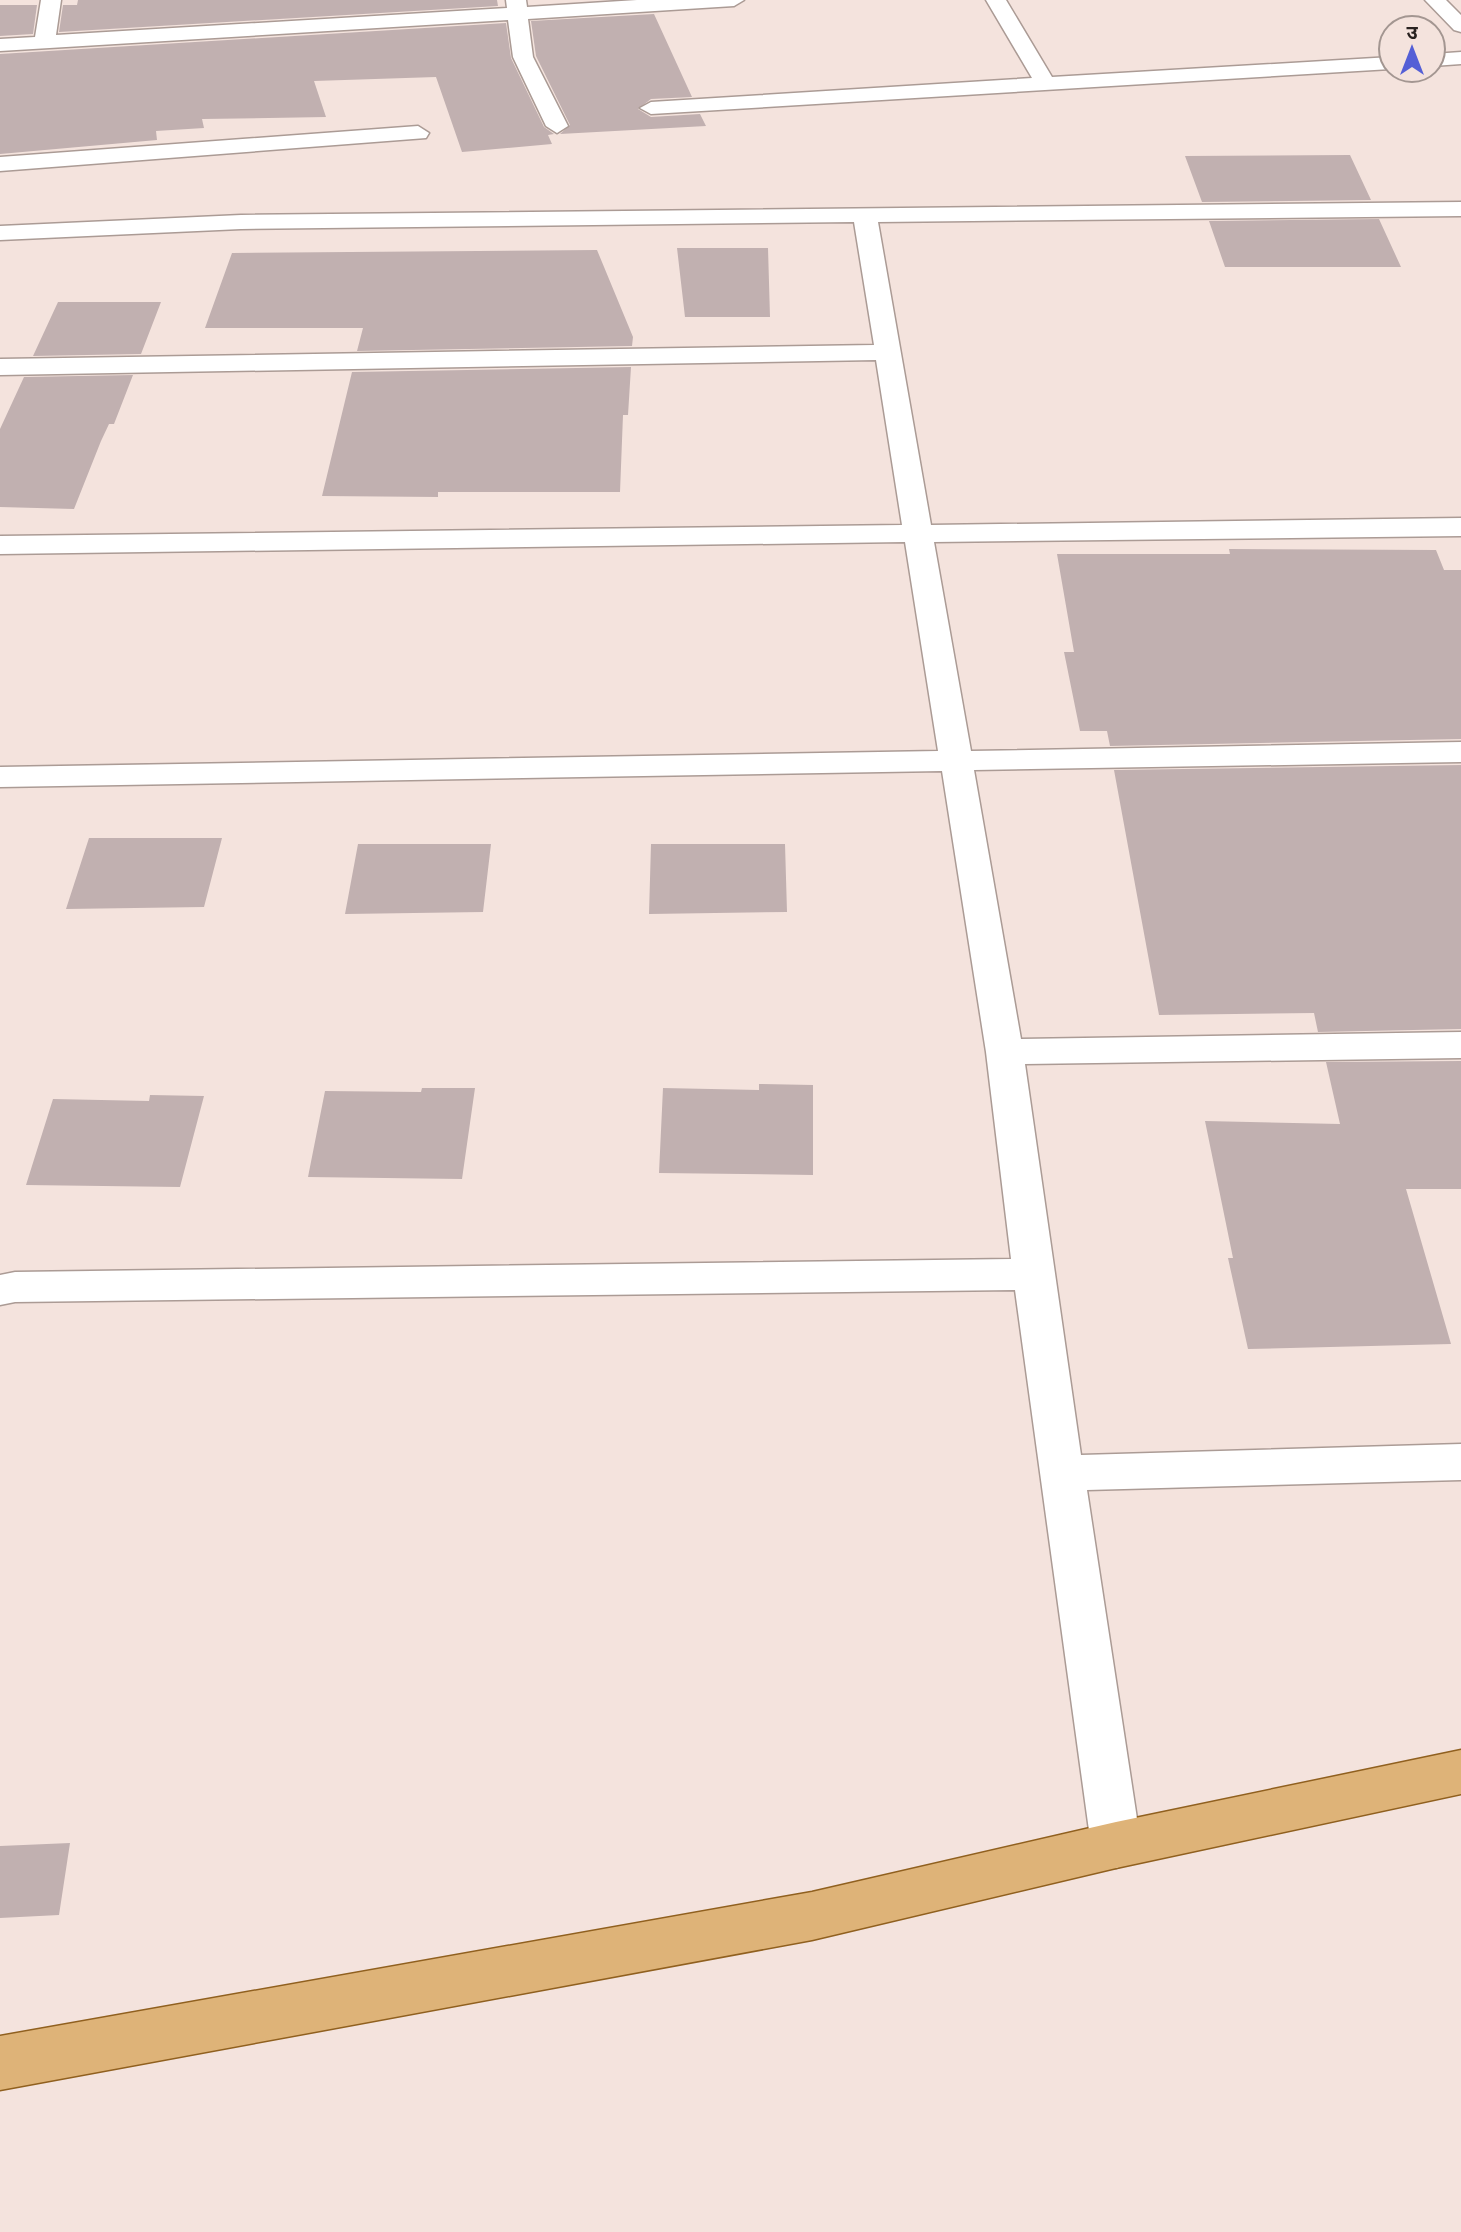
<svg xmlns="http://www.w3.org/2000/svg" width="1461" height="2232" viewBox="0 0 1461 2232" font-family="Merriweather,'Noto Sans Devanagari',serif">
  <rect width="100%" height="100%" fill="#f4e3dd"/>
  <path fill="#c1b0b0" d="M78,0H497L498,6L59,32L63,5H77Z
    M0,5H37L33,34L0,36Z
    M654,14L692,97L651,99L638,109L651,117L700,114L706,126L560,134L570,125L536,56L531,21Z
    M506,23L511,58L544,127L554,134L548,135L552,144L462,152L436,77L314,81L326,117L202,119L204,128L156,131L157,140L0,154V54Z
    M1350,155L1371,200L1202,202L1185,156Z
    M1379,219L1401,267H1225L1209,221Z
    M677,248H768L770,317H685Z
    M597,250L633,337L632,346L357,351L363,328H205L232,253Z
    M58,302H161L141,354L33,356Z
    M631,367L628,415H623L620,492H438V497L322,496L352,372Z
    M133,375L114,424H109L101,441L74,509L0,507V429L24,377Z
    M1229,549L1436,550L1444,570H1461V739L1110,746L1107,731H1080L1064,652H1074L1057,554H1230Z
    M1461,765V1029L1318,1032L1314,1013L1159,1015L1114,770Z
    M89,838H222L204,907L66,909Z
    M358,844H491L483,912L345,914Z
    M651,844H785L787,912L649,914Z
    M1461,1061V1189H1406L1451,1344L1248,1349L1228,1258H1233L1205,1121L1340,1124L1326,1062Z
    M759,1084L813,1085V1175L659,1173L663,1088L759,1090Z
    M422,1088H475L462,1179L308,1177L325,1091L421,1092Z
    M150,1095L204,1096L180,1187L26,1185L53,1099L149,1101Z
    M70,1843L59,1915L0,1918V1846Z"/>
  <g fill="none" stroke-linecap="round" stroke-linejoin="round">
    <g stroke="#ab9b95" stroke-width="3">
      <path id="minor" d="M41,0H61L56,35L507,8L506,0H526L527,7L637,0H744L734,6L528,19L533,57L568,126L557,133L546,126L513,57L508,20L0,51V39L35,37Z
        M986,0H1006L1052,77L1391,57V69L651,114L640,108L651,102L1032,78Z
        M1425,0H1446L1461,15V32L1454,30Z
        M1461,52V64L1433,66V54Z
        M418,126L429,133L426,138L0,171V157Z
        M1461,202V216L878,222L931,525L1461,518V536L934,542L971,751L1461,742V762L974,770L1021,1039L1461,1032V1058L1025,1064L1081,1455L1461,1444V1480L1087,1490L1141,1845L1134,1861L1116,1868L1098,1861L1091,1845L1015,1290L15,1302L0,1305V1275L15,1272L1011,1259L986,1052L942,771L0,787V767L938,751L905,542L0,554V536L902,525L876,360L0,375V359L874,345L854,222L241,229L0,240V226L241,215Z"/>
    </g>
    <g stroke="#90601f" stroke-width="3">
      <path id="major" d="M1461,1750V1794L1116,1868L812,1940L0,2090V2036L812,1892L1116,1822Z"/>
    </g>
    <use href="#minor" fill="#fff" fill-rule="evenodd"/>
    <use href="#major" fill="#deb378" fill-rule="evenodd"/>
  </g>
  <g transform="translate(1412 49)"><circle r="33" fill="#f4e3dd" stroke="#a39691" stroke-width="2"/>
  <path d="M0-5L12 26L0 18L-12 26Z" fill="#545fd6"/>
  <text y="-10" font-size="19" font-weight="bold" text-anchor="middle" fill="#292220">उ</text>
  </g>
</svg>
